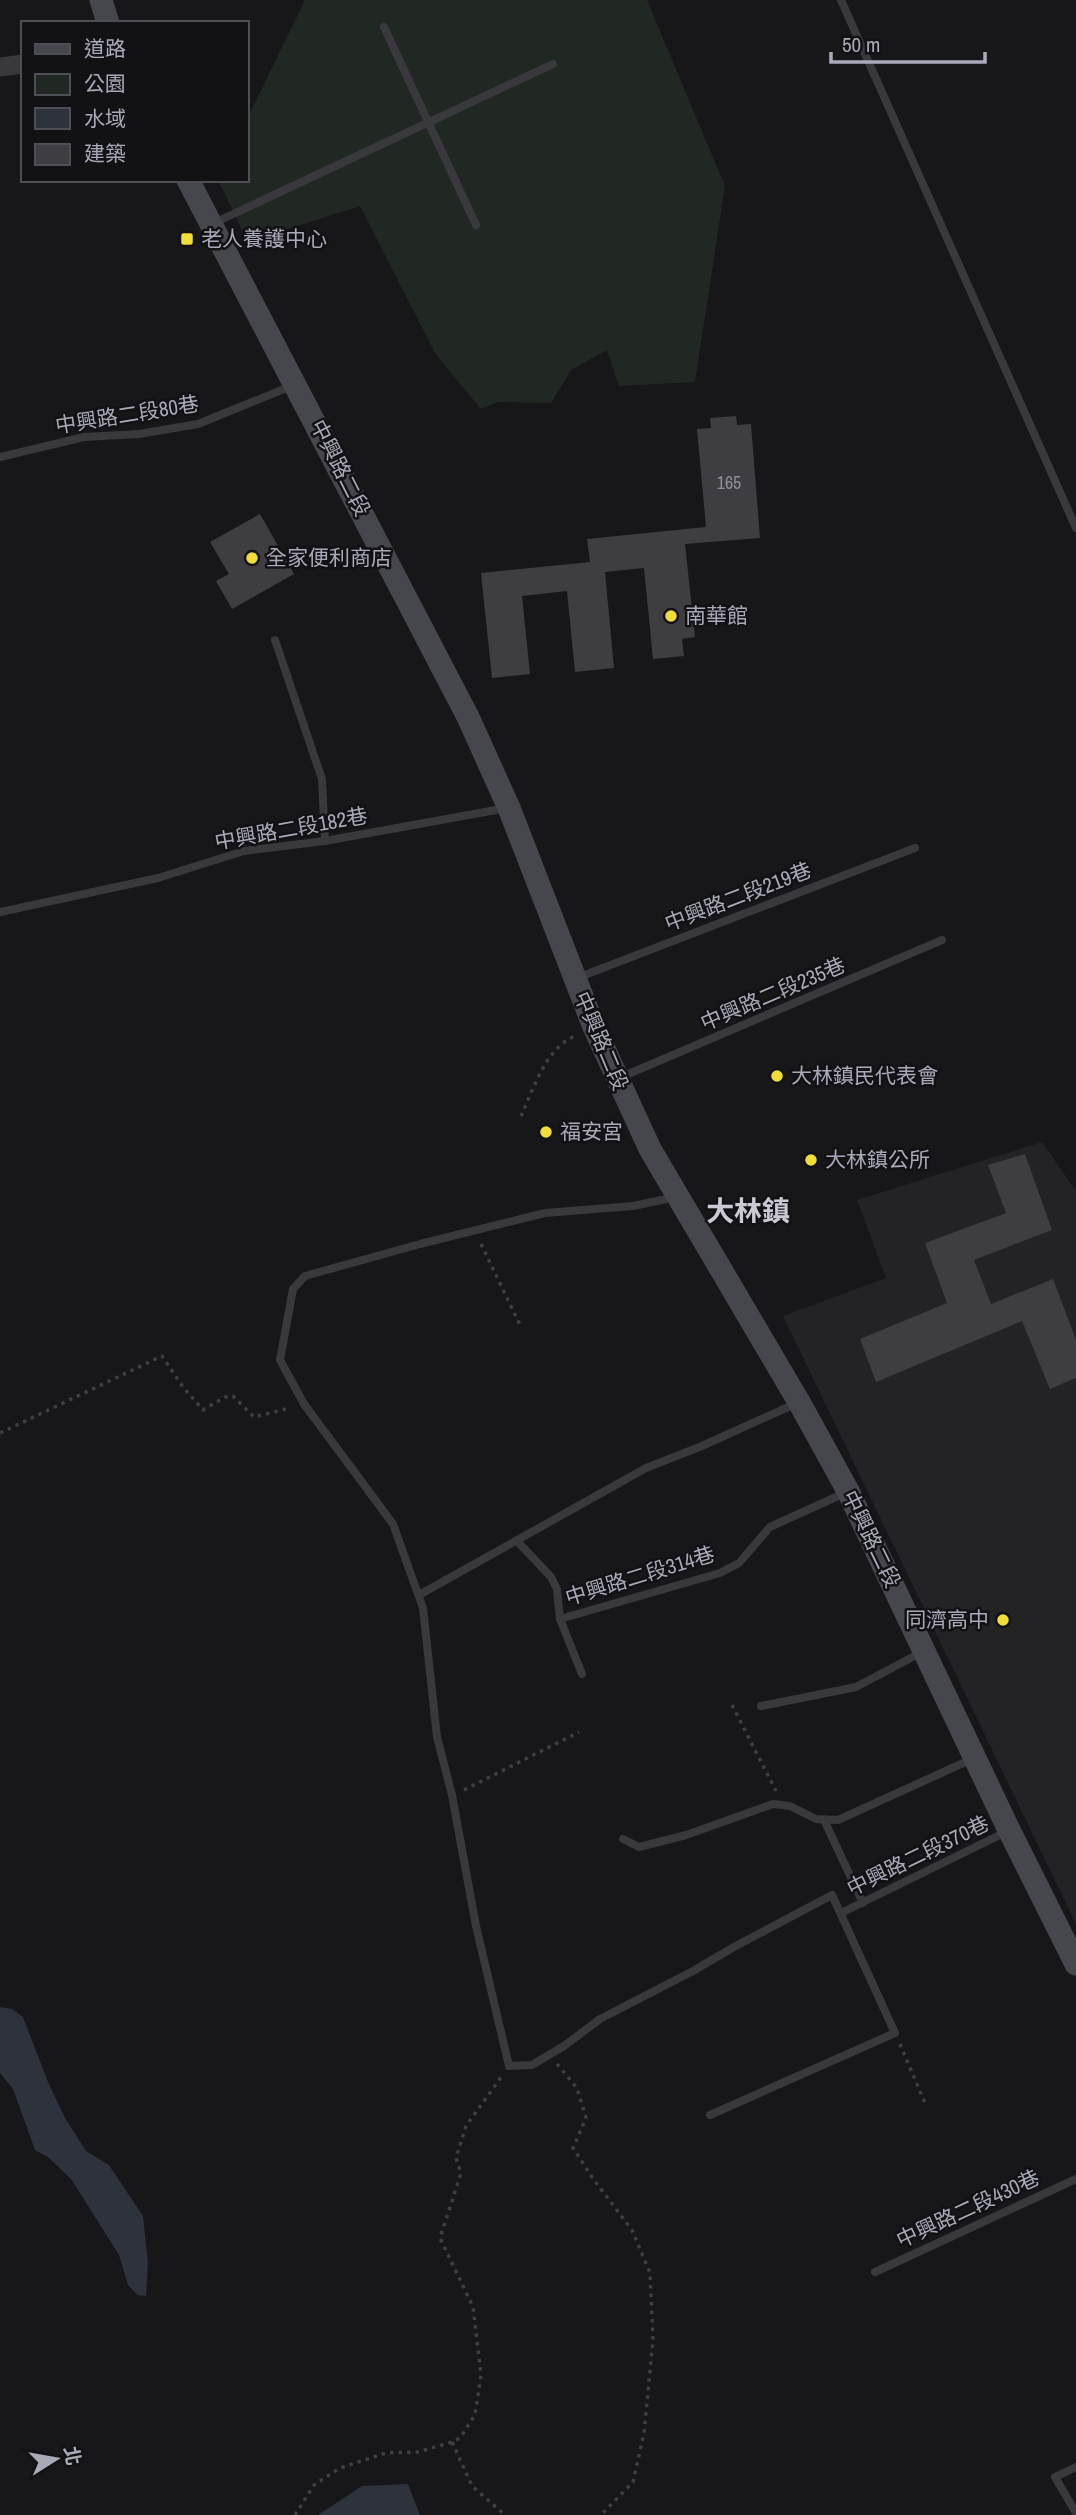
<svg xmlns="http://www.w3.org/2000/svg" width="1076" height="2515" viewBox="0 0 1076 2515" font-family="'Archivo Narrow','Noto Sans TC',sans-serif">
  <rect width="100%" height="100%" fill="#171619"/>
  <path fill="#232325" d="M1042,1142L1076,1191V1924L783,1316L886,1278L857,1200Z"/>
  <path fill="#212823" d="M305,0H647L725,186L695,382L619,386L607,350L571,370L551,403L498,402L481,409L436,355L360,206L248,242L218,180H247V119Z"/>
  <path fill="#2d323c" d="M0,2007L12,2009L23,2017L48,2082L65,2118L86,2151L109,2165L143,2216L148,2263L146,2296L138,2295L128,2285L119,2255L71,2179L48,2157L35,2150L13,2089L0,2073Z
    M408,2484L420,2515H318L362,2486Z"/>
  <path fill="#3e3e42" d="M736,416L737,425L751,424L760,538L685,544L695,637L682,639L684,656L653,659L644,568L605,572L614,668L575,672L567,591L522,596L530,674L492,678L481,573L590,562L587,539L706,527L697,429L711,428L710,418Z
    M260,514L294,574L232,609L216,581L229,574L210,542Z
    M1025,1154L1052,1230L974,1260L991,1304L1053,1279L1076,1340V1378L1050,1389L1022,1321L876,1382L860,1339L947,1303L925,1243L1006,1213L988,1165Z"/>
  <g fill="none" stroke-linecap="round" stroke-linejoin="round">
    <path stroke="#3e3e44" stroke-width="3.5" stroke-dasharray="3.5 5" stroke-linecap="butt" d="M521,1116C534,1088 545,1049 575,1036
      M481,1244L521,1327
      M0,1433L162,1356L183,1387L203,1410L225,1397L233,1396L254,1417L290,1408
      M732,1705L776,1791
      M464,1790L579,1732
      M900,2044L925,2103
      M557,2064L577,2088L586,2118L573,2148L594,2180L632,2230L650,2273L653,2340L644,2433L633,2482L601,2515
      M452,2442L472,2486L505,2515
      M295,2515L314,2485L340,2468L386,2453L418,2452L452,2442L460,2438L475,2415L481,2375L473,2307L440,2238L461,2173L456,2158L466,2126L502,2076"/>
    <path stroke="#38383d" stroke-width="8" d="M841,0L1076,528
      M384,27L476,225
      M214,223L553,64
      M0,457L84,437L139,434L198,424L294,385
      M275,640L322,779L325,841
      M0,912L158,878L244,851L325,841L507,808
      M577,978L915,848
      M619,1078L942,940
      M676,1197L633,1206L545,1213L420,1244L305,1276L293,1289L280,1360L304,1404L393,1524L423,1608L437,1737L452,1795L476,1926L509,2066L532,2065L564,2046L600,2019L693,1971L734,1947L832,1895L895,2033L710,2115
      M517,1541L551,1577L557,1589L560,1619
      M419,1595L646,1468L702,1446L797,1403
      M582,1674L560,1619L720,1573L739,1563L770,1527L847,1492
      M761,1706L856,1687L922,1652
      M824,1820L863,1903
      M623,1839L639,1847L686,1835L773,1804L790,1806L816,1819L838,1820L972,1759
      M841,1913L1008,1831
      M875,2272L1076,2179
      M1076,2467L1055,2477L1076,2513"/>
    <path stroke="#38383d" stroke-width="19" d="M0,67L23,64"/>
    <path stroke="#46464d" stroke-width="23" d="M101,0L108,23
      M188,180L468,717L509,808L594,1027L650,1149L799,1402L848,1491L1009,1830L1076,1964"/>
  </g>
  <g fill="#f0dd37" stroke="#121114" stroke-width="2.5">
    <rect x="180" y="232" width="14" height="14" rx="3.5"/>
    <circle cx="252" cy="558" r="7"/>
    <circle cx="671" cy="616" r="7"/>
    <circle cx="777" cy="1076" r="7"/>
    <circle cx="546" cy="1132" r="7"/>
    <circle cx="811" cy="1160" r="7"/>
    <circle cx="1003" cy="1620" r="7"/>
  </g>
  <g text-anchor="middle" stroke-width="5" stroke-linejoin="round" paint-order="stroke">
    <g font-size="18" fill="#8e8f9a">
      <text x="729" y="489">165</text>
    </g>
    <g font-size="21" fill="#a9aab8" stroke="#121114" text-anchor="start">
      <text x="201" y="246">老人養護中心</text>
      <text x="266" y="565">全家便利商店</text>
      <text x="685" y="623">南華館</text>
      <text x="791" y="1083">大林鎮民代表會</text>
      <text x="560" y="1139">福安宮</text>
      <text x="825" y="1167">大林鎮公所</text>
      <text x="989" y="1627" text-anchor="end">同濟高中</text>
    </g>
    <g font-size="21" fill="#a9aab8" stroke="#121114">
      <text transform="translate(127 415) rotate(-9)" y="7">中興路二段80巷</text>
      <text transform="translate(340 468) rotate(63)" y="7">中興路二段</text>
      <text transform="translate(291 829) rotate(-10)" y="7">中興路二段182巷</text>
      <text transform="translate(738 897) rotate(-21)" y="7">中興路二段219巷</text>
      <text transform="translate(773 994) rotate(-23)" y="7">中興路二段235巷</text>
      <text transform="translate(601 1041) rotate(67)" y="7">中興路二段</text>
      <text transform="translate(871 1539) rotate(64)" y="7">中興路二段</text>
      <text transform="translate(640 1576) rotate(-17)" y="7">中興路二段314巷</text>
      <text transform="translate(918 1856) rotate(-26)" y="7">中興路二段370巷</text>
      <text transform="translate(968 2209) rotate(-25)" y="7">中興路二段430巷</text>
    </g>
    <g font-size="28" font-weight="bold" fill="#cacad4" stroke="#121114">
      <text x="748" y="1221">大林鎮</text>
    </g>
  </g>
  <rect x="21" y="21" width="228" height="161" fill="#121114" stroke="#4e4e56" stroke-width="2"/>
  <rect x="35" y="44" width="35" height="10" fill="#46464d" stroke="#4e4e56" stroke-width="2"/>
  <text x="84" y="56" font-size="21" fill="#a9aab8">道路</text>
  <rect x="35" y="74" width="35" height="21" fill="#212823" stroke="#4e4e56" stroke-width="2"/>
  <text x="84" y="91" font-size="21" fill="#a9aab8">公園</text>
  <rect x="35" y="108" width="35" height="21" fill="#2d323c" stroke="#4e4e56" stroke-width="2"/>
  <text x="84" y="126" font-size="21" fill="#a9aab8">水域</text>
  <rect x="35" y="144" width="35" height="21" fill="#3e3e42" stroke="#4e4e56" stroke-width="2"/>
  <text x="84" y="161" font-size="21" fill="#a9aab8">建築</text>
  <g transform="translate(56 2459) rotate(79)" stroke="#121114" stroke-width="5" paint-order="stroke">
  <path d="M0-5L12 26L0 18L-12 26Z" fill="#a9aab8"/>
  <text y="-10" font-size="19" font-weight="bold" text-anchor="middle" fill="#a9aab8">北</text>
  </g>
  <path d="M831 52v10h154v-10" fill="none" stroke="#a9aab8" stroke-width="3.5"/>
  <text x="842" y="52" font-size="21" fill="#a9aab8" stroke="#121114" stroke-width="5" paint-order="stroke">50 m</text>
</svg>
